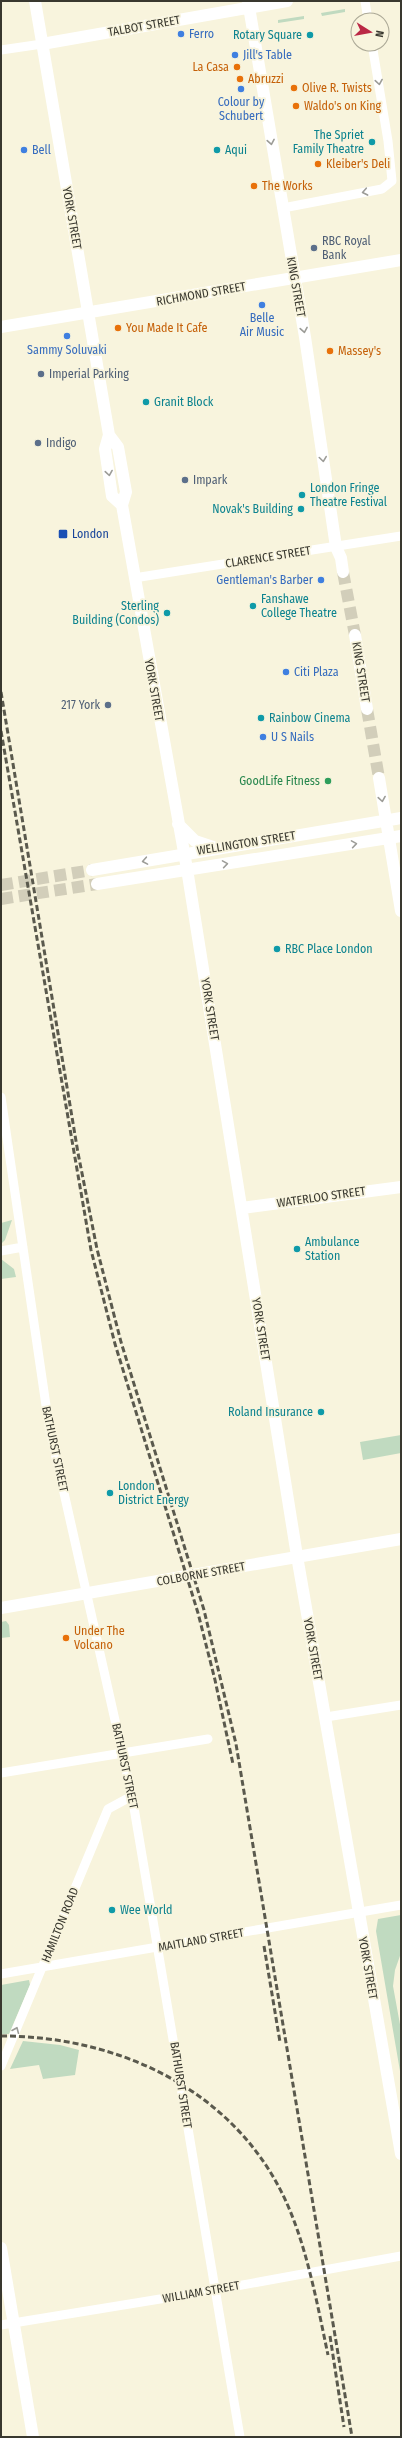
<svg xmlns="http://www.w3.org/2000/svg" width="402" height="2438" viewBox="0 0 402 2438" font-family="'Fira Sans Condensed',sans-serif">
  <rect width="100%" height="100%" fill="#f8f4dd"/>
  <path fill="#c0dac0" d="M345,9V12L322,16L321,13Z
    M304,16V19L278,23V20Z
    M12,1220L5,1240L1,1244V1223Z
    M1,1259L14,1269L16,1277L1,1279Z
    M401,1435V1453L363,1460L360,1442Z
    M6,1621L9,1625L10,1637L1,1638V1622Z
    M401,1915V1953L395,1970L393,1986L401,2030V2077L376,1931L378,1919Z
    M29,1980L30,1985L9,2034H1V1985Z
    M23,2041L60,2045L79,2050L75,2075L43,2079L39,2065L10,2069Z"/>
  <g fill="none" stroke-linecap="round" stroke-linejoin="round">
    <path stroke="#d2ceba" stroke-width="12" stroke-dasharray="12 6" stroke-linecap="butt" d="M343,572L355,635
      M367,709L379,778
      M1,885L92,870
      M1,899L97,884"/>
    <path stroke="#fff" stroke-width="9" d="M365,1L368,20
      M1,50L42,44
      M283,208L382,189L392,181L388,141L372,44
      M134,578L401,536
      M1,1097L49,1426L132,1796L240,2437
      M1,1251L23,1247
      M326,1717L401,1705
      M1,1773L208,1739
      M1,1974L401,1905
      M1,2066L108,1809L132,1796
      M1,2325L215,2290L401,2256"/>
    <path stroke="#fff" stroke-width="12" d="M35,1L109,435L118,447L126,492L122,505L187,869L297,1556L401,2154
      M248,1L305,337L336,547L341,558L343,572
      M42,44L287,1
      M1,327L401,260
      M109,435L105,449L112,496L122,505
      M355,635L367,709
      M379,778L401,911
      M178,824L195,841L213,847
      M92,870L401,818
      M97,884L401,836
      M242,1208L401,1187
      M1,1608L401,1539
      M1,2248L33,2437"/>
    <path stroke="#5a594d" stroke-width="3" stroke-dasharray="6 3" stroke-linecap="butt" d="M1,692L78,1153L97,1249L121,1342L204,1610L236,1744L352,2437
      M1,731L91,1250L115,1344L198,1613L215,1680L233,1764
      M264,1946L280,2042
      M1,2036C115,2036 229,2087 282,2193C306,2241 317,2303 328,2355
      M330,2336L344,2427"/>
  </g>
  <defs><path id="oneway-chevron" d="M-2-3.5L2.5 0L-2 3.5" fill="none" stroke-width="1.6" stroke-linecap="round" stroke-linejoin="round"/></defs>
  <g stroke="#9c9c97">
    <use href="#oneway-chevron" transform="translate(379 82) rotate(81)"/>
    <use href="#oneway-chevron" transform="translate(271 142) rotate(80)"/>
    <use href="#oneway-chevron" transform="translate(365 192) rotate(169)"/>
    <use href="#oneway-chevron" transform="translate(304 330) rotate(80)"/>
    <use href="#oneway-chevron" transform="translate(323 459) rotate(82)"/>
    <use href="#oneway-chevron" transform="translate(109 473) rotate(81)"/>
    <use href="#oneway-chevron" transform="translate(382 799) rotate(81)"/>
    <use href="#oneway-chevron" transform="translate(354 844) rotate(-9)"/>
    <use href="#oneway-chevron" transform="translate(145 861) rotate(170)"/>
    <use href="#oneway-chevron" transform="translate(225 864) rotate(-9)"/>
    <use href="#oneway-chevron" transform="translate(16 2030) rotate(-67)"/>
  </g>
  <g fill="#3f7fe0" stroke="#f8f4dd" stroke-width="1.5">
    <circle cx="181" cy="34" r="4"/>
    <circle cx="235" cy="55" r="4"/>
    <circle cx="241" cy="89" r="4"/>
    <circle cx="24" cy="150" r="4"/>
    <circle cx="262" cy="305" r="4"/>
    <circle cx="67" cy="336" r="4"/>
    <circle cx="321" cy="580" r="4"/>
    <circle cx="286" cy="672" r="4"/>
    <circle cx="263" cy="737" r="4"/>
  </g>
  <g fill="#0f9aa8" stroke="#f8f4dd" stroke-width="1.5">
    <circle cx="310" cy="35" r="4"/>
    <circle cx="372" cy="142" r="4"/>
    <circle cx="217" cy="150" r="4"/>
    <circle cx="146" cy="402" r="4"/>
    <circle cx="302" cy="495" r="4"/>
    <circle cx="301" cy="509" r="4"/>
    <circle cx="253" cy="606" r="4"/>
    <circle cx="167" cy="613" r="4"/>
    <circle cx="261" cy="718" r="4"/>
    <circle cx="277" cy="949" r="4"/>
    <circle cx="297" cy="1249" r="4"/>
    <circle cx="321" cy="1412" r="4"/>
    <circle cx="110" cy="1493" r="4"/>
    <circle cx="112" cy="1910" r="4"/>
  </g>
  <g fill="#e8710a" stroke="#f8f4dd" stroke-width="1.5">
    <circle cx="237" cy="67" r="4"/>
    <circle cx="240" cy="79" r="4"/>
    <circle cx="294" cy="88" r="4"/>
    <circle cx="296" cy="106" r="4"/>
    <circle cx="318" cy="164" r="4"/>
    <circle cx="254" cy="186" r="4"/>
    <circle cx="118" cy="328" r="4"/>
    <circle cx="330" cy="351" r="4"/>
    <circle cx="66" cy="1638" r="4"/>
  </g>
  <g fill="#5c6f8a" stroke="#f8f4dd" stroke-width="1.5">
    <circle cx="314" cy="248" r="4"/>
    <circle cx="41" cy="374" r="4"/>
    <circle cx="38" cy="443" r="4"/>
    <circle cx="185" cy="480" r="4"/>
    <circle cx="108" cy="705" r="4"/>
  </g>
  <rect fill="#1a4fb4" stroke="#f8f4dd" stroke-width="1.5" x="58" y="529" width="10" height="10" rx="2"/>
  <circle fill="#2e9e5b" stroke="#f8f4dd" stroke-width="1.5" cx="328" cy="781" r="4"/>
  <g text-anchor="middle" stroke-width="3.5" stroke-linejoin="round" paint-order="stroke">
    <g font-size="12" fill="#39382f" stroke="#f8f4dd">
      <text transform="translate(144 26) rotate(-10)" y="4">TALBOT STREET</text>
      <text transform="translate(72 218) rotate(80)" y="4">YORK STREET</text>
      <text transform="translate(296 287) rotate(80)" y="4">KING STREET</text>
      <text transform="translate(201 294) rotate(-10)" y="4">RICHMOND STREET</text>
      <text transform="translate(268 557) rotate(-9)" y="4">CLARENCE STREET</text>
      <text transform="translate(361 672) rotate(81)" y="4">KING STREET</text>
      <text transform="translate(154 690) rotate(80)" y="4">YORK STREET</text>
      <text transform="translate(246 843) rotate(-9)" y="4">WELLINGTON STREET</text>
      <text transform="translate(210 1009) rotate(81)" y="4">YORK STREET</text>
      <text transform="translate(321 1197) rotate(-8)" y="4">WATERLOO STREET</text>
      <text transform="translate(261 1329) rotate(81)" y="4">YORK STREET</text>
      <text transform="translate(55 1449) rotate(78)" y="4">BATHURST STREET</text>
      <text transform="translate(201 1574) rotate(-10)" y="4">COLBORNE STREET</text>
      <text transform="translate(313 1649) rotate(80)" y="4">YORK STREET</text>
      <text transform="translate(125 1766) rotate(78)" y="4">BATHURST STREET</text>
      <text transform="translate(60 1925) rotate(-68)" y="4">HAMILTON ROAD</text>
      <text transform="translate(201 1940) rotate(-10)" y="4">MAITLAND STREET</text>
      <text transform="translate(368 1968) rotate(80)" y="4">YORK STREET</text>
      <text transform="translate(181 2085) rotate(81)" y="4">BATHURST STREET</text>
      <text transform="translate(201 2292) rotate(-10)" y="4">WILLIAM STREET</text>
    </g>
    <g font-size="12" fill="#366cbe" stroke="#f8f4dd" text-anchor="start">
      <text x="189" y="38">Ferro</text>
      <text x="243" y="59">Jill's Table</text>
      <text x="241" y="106" text-anchor="middle">Colour by<tspan x="241" dy="14">Schubert</tspan></text>
      <text x="32" y="154">Bell</text>
      <text x="262" y="322" text-anchor="middle">Belle<tspan x="262" dy="14">Air Music</tspan></text>
      <text x="67" y="354" text-anchor="middle">Sammy Soluvaki</text>
      <text x="313" y="584" text-anchor="end">Gentleman's Barber</text>
      <text x="294" y="676">Citi Plaza</text>
      <text x="271" y="741">U S Nails</text>
    </g>
    <g font-size="12" fill="#0d838f" stroke="#f8f4dd" text-anchor="start">
      <text x="302" y="39" text-anchor="end">Rotary Square</text>
      <text x="364" y="139" text-anchor="end">The Spriet<tspan x="364" dy="14">Family Theatre</tspan></text>
      <text x="225" y="154">Aqui</text>
      <text x="154" y="406">Granit Block</text>
      <text x="310" y="492">London Fringe<tspan x="310" dy="14">Theatre Festival</tspan></text>
      <text x="293" y="513" text-anchor="end">Novak's Building</text>
      <text x="261" y="603">Fanshawe<tspan x="261" dy="14">College Theatre</tspan></text>
      <text x="159" y="610" text-anchor="end">Sterling<tspan x="159" dy="14">Building (Condos)</tspan></text>
      <text x="269" y="722">Rainbow Cinema</text>
      <text x="285" y="953">RBC Place London</text>
      <text x="305" y="1246">Ambulance<tspan x="305" dy="14">Station</tspan></text>
      <text x="313" y="1416" text-anchor="end">Roland Insurance</text>
      <text x="118" y="1490">London<tspan x="118" dy="14">District Energy</tspan></text>
      <text x="120" y="1914">Wee World</text>
    </g>
    <g font-size="12" fill="#c56008" stroke="#f8f4dd" text-anchor="start">
      <text x="229" y="71" text-anchor="end">La Casa</text>
      <text x="248" y="83">Abruzzi</text>
      <text x="302" y="92">Olive R. Twists</text>
      <text x="304" y="110">Waldo's on King</text>
      <text x="326" y="168">Kleiber's Deli</text>
      <text x="262" y="190">The Works</text>
      <text x="126" y="332">You Made It Cafe</text>
      <text x="338" y="355">Massey's</text>
      <text x="74" y="1635">Under The<tspan x="74" dy="14">Volcano</tspan></text>
    </g>
    <g font-size="12" fill="#4e5e75" stroke="#f8f4dd" text-anchor="start">
      <text x="322" y="245">RBC Royal<tspan x="322" dy="14">Bank</tspan></text>
      <text x="49" y="378">Imperial Parking</text>
      <text x="46" y="447">Indigo</text>
      <text x="193" y="484">Impark</text>
      <text x="100" y="709" text-anchor="end">217 York</text>
    </g>
    <g font-size="12" fill="#164399" stroke="#f8f4dd" text-anchor="start">
      <text x="72" y="538">London</text>
    </g>
    <g font-size="12" fill="#27864d" stroke="#f8f4dd" text-anchor="end">
      <text x="320" y="785">GoodLife Fitness</text>
    </g>
  </g>
  <rect width="402" height="2438" fill="none" stroke="#39382f" stroke-width="4"/>
  <g transform="translate(370 32) rotate(101)"><circle r="19" fill="#f8f4dd" stroke="#aca997"/>
  <path d="M0-3L7 15L0 10L-7 15Z" fill="#ba2845"/>
  <text y="-6" font-size="11" font-weight="bold" text-anchor="middle" fill="#39382f">N</text>
  </g>
</svg>
